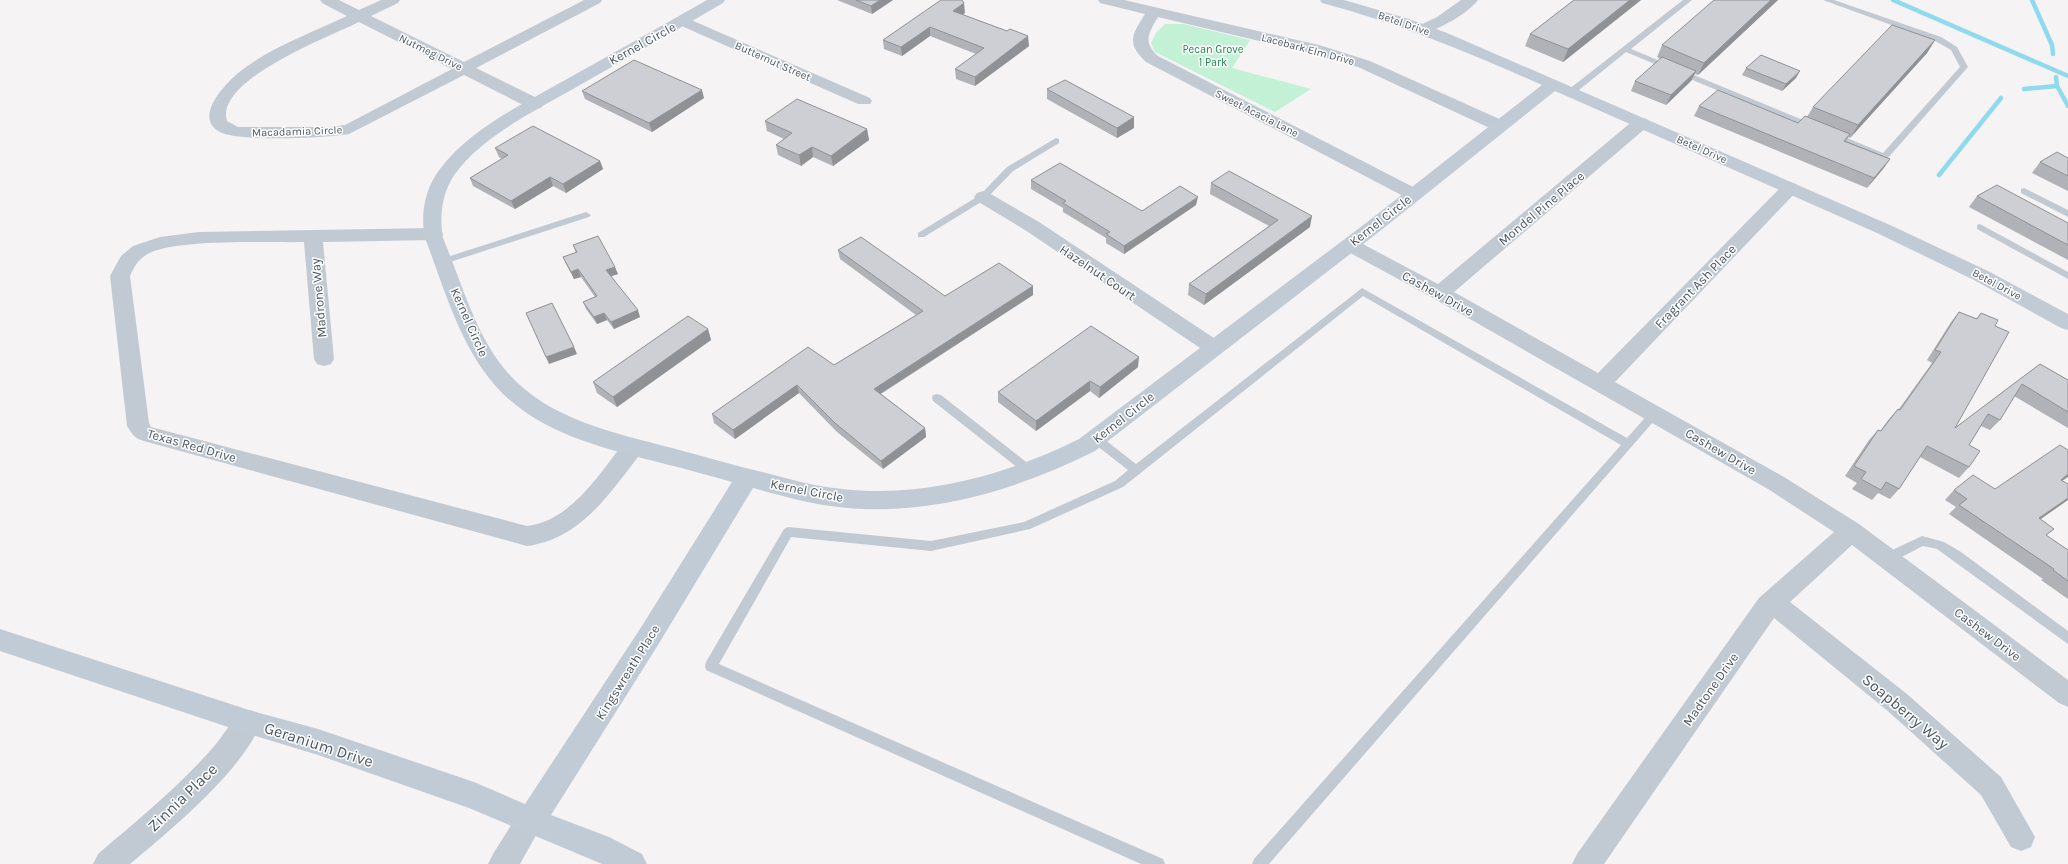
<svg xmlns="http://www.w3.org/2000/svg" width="2068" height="864" viewBox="0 0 2068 864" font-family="Karla,sans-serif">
  <rect width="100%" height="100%" fill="#f5f3f3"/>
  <path fill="#c3f1d5" d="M1165,24H1184L1250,40L1232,68L1311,89L1275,112L1155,52L1151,43L1156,33Z"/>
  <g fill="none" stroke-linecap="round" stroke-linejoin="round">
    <path stroke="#90daee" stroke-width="4.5" d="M1893,0L2068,76
      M2032,0L2052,45L2053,54
      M2056,77L2057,86L2068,106
      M2024,89L2057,86
      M1939,175L2001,98"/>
    <path fill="#c1cad2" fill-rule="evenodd" d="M1683,0H1692L1631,49L1815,125V129H1809L1626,52L1574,94H1568V90Z
      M1823,0H1834L1941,37L1957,47L1968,67L1887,159H1881L1828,135L1832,132L1835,133L1883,153L1960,67L1951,50L1935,41Z
      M1056,138L1059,139V143L1013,171L986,199L924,237H918V233L980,195L1007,167Z
      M2024,188L2068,210V217L2021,193V189Z
      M586,212L591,215L589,217L447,263H441L439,261L441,259Z
      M1980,224L2068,272V279L1977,229V225Z
      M1362,288L1627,438L1651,411H1659L1660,414L1269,864H1252L1254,859L1621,445L1363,296L1123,487L1030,529L931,551L791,537L719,664L1163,859L1165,864H1141L706,670L705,666L706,662L784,529L788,527L931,541L1024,522L1115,481L1128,470L1092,442L1090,439L1092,436H1100L1136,464Z
      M937,394L941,395L1035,469L1037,472L1035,475H1027L933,401L932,398L933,395Z
      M1922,536L1944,542L1961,552L2068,631V644L1937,549L1923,546L1892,562L1888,563L1884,562L1882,558L1884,554Z"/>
    <path fill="#c1cad2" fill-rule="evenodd" d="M320,0H339L359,10L381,0H400L398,3L371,16L464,62L584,0H602L600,3L476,68L541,100L543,104L541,108L535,109L529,108L464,75L349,134C327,138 237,142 220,132C193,118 224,85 238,73C269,48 311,33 347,16L322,3ZM359,22L452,69L345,125L330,127H238L227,121C214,80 331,36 359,22Z
      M1098,0H1124L1319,45L1370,61L1506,122L1508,126L1506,130L1500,131L1494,130L1358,67L1314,54L1158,17C1149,33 1142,41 1158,56L1419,190L1422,194L1419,198L1413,200L1407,198L1146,62C1126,43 1132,35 1145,14L1100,3Z
      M1461,0H1478C1470,12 1431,36 1418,32L1415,29L1418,26L1437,17Z
      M682,16L870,98L872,101L870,104H858L677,24L674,21L677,18Z
      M1641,118L1647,119L1649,123L1647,127L1454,292L1598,373L1784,184L1790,182L1796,184L1799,188L1796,192L1615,382L1784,477L1859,524L2068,680V707L2059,703L1852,545L1790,602L1907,694L2001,777L2035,837L2031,847L2021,851L2011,847L1981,795L1889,712L1774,618L1604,864H1572L1577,854L1759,598L1834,532L1768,489L1433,298L1343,249L1341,245L1343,241L1350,239L1357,241L1438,284L1635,119Z
      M983,191L989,193L1039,222L1220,342L1223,347L1220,352L1213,354L1206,352L1025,230L977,201L974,197L977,193Z
      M434,228L441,230L443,234L441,238L434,240L323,242L334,359L331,364L324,366L317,364L314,359L304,242C270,243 173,238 146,255C138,260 134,267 130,276L149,423L151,427L527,526C571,521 600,473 625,441L633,439L641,441L644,447L641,453C610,493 581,539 527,546L144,441C135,439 132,434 127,426L110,276L121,256L133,246L160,237L199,232Z
      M249,710L258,713L262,722C240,773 173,828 130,864H93L98,854C139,819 181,785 216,744C226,732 234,715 249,710Z
      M530,807L540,811L544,821L520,864H488L493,854L520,811Z"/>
    <path fill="#c1cbd6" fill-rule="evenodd" d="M707,0H725L723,3C676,30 628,58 580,85C540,108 482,136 455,174C442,192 439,217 443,238C461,281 474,330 503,367C544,419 612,432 672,448C715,460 757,471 801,482C897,505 992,482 1079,439L1366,223L1542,85C1470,53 1398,23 1322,3L1320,0H1344L1409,19L1447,33L1890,225L1988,271L2068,314V330L2061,328L1974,280L1877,233L1555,91L1380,231L1095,451C1011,493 917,520 823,505C799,501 776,494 753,488L658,645L551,815L609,837L642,854L647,864H602L469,808L318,755L249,734L0,651V629L249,710L318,729L474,782L525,804L640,629L732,482C710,476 687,469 665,464C602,448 530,432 489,378C457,337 443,285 425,238C420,215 425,188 440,169C471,128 523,104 567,79C614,53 661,26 707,0Z"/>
  </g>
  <path fill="#b0b2b7" d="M837,0H893L872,14Z
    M1574,0H1641L1563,62L1525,46L1530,34Z
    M1778,0L1698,75L1695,74L1691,81L1666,105L1631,91L1635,81L1660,59L1657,57L1662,45Z
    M965,13L962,14L1029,46L975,86L956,79L955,69L976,54L930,36L902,56L884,49L883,40Z
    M1935,40L1927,53L1850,138L1849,137L1846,141L1890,159L1883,169L1867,188L1694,116L1699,106L1798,123L1807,117L1813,107Z
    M1746,68L1796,78L1782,91L1742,75Z
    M1047,89L1134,128L1117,138L1047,99Z
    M582,91L704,98L652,132L585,99Z
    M765,121L867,129L869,140L833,166L813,157L801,166L778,155L776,145L784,139L767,131Z
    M495,148L600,161L603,169L566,193L553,186L515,209L473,186L470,178L502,159L499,157Z
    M2068,158V191L2032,173L2040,162Z
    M1031,180L1142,211L1196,205L1124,254L1106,243V238L1063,212V208L1031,189Z
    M1211,183L1310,227L1204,305L1188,295L1189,284L1269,226L1210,194Z
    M1977,196L2068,223V260L1969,207Z
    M573,245L618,274L611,276L640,317L614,329L607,320L597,324L586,309L583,302L595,297L581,277L574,279L566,264L563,257L576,253Z
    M838,250L945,296L1033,286V295L881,394L925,428L926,437L883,469L837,432L799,393L735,439L714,423L712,414L834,365L916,315L840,259Z
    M1959,312L1976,319L1981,313L1995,326L1955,428L2040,364L2068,380V428L2014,396L2000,420L1990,430L1981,426L1969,445V467L1959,478L1920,457L1899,489L1890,499L1878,493L1872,500L1852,489L1857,483L1845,476L1869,440L1878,430L1880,431L1889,419L1898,409H1899L1932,363L1927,360L1951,322Z
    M708,329L711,340L617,407L597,393L593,382Z
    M1138,367L1099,398L1090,391L1036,431L998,402V392Z
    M2062,481L2040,520L2054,529L2046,535L2068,550V599L2041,580L2043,579L1949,514L1956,507L1945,500L1954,490L1995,489Z"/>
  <path fill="#909195" d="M880,0H893L872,14L871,6Z
    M1630,0H1641L1563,62L1568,49Z
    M1771,0H1778L1698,75L1704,63Z
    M964,3L965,13L954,20L953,11Z
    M930,27V36L902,56L901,47Z
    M1028,36L1029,46L975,86V77Z
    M1935,40L1927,53L1850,138L1858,125Z
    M1696,71L1691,81L1666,105L1671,95Z
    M1800,71L1796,78L1782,91L1786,84Z
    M702,90L704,98L652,132L649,123Z
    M1134,117V128L1117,138V128Z
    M867,129L869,140L833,166L831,156Z
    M812,147L813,157L801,166L799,155Z
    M1890,159L1883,169L1867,188L1874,178Z
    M600,161L603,169L566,193L563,184Z
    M550,177L553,186L515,209L511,201Z
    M1198,197L1196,205L1124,254V246Z
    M1312,216L1310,227L1204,305L1206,294Z
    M615,267L618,274L609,277L606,270Z
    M578,269L581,277L574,279L571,272Z
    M1033,286V295L875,397L874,389Z
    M638,310L640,317L614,329L611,322Z
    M604,313L607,320L597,324L594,317Z
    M708,329L711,340L617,407L613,397Z
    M574,347L577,354L549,364L546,357Z
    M1139,357L1138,367L1099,398L1100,387Z
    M1090,381V391L1036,431V421Z
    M797,385L799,393L735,439L733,430Z
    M925,428L926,437L883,469L881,461Z
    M2068,474V477L2050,489L2061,480Z
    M2068,498V500L2028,528L2039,518Z"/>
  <path fill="#cdcfd5" stroke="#909195" d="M856,0H880L871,6Z
    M941,0H962L964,3L953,11L1007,31L1010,29L1028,36L975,77L955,69L984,48L930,27L901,47L883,40Z
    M1574,0H1630L1568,49L1530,34Z
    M1714,0H1771L1704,63L1662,45Z
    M1892,25L1935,40L1858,125L1813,107Z
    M1761,55L1800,71L1786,84L1746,68Z
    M1662,57L1696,71L1671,95L1635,81Z
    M634,60L702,90L649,123L582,91Z
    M1065,80L1134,117L1117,128L1047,89Z
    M1718,90L1798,123L1805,116L1850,134L1844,141L1890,159L1874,178L1699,106Z
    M797,99L867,129L831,156L812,147L799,155L776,145L792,133L765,121Z
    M533,126L600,161L563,184L550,177L511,201L470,178L508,155L495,148Z
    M2057,152L2068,158V176L2040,162Z
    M1060,163L1142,211L1180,186L1198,197L1124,246L1106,234L1110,232L1063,203L1066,201L1031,180Z
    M1229,171L1312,216L1206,294L1189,284L1278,220L1211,183Z
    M1997,185L2068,223V245L1977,196Z
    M598,236L615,267L606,270L638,310L611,322L604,313L594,317L583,302L597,296L578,269L571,272L563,257L577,252L573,245Z
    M861,237L945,296L999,263L1033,286L874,389L925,428L881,461L835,423L797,385L733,430L712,414L808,347L834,365L923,311L838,250Z
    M552,303L574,347L546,357L526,313Z
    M1959,312L1977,319L1981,313L1998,320L1995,326L2009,332L1955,428L2040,364L2068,380V412L2022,384L2000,420L1988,414L1969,445L1980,451L1969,467L1927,446L1899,489L1886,482L1881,490L1861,479L1866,472L1854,466L1878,430L1881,431L1898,409L1900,410L1941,352L1935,350Z
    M688,316L708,329L613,397L593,382Z
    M1091,326L1139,357L1100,387L1090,381L1036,421L998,392Z
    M2060,445L2068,450V474L2061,480L2068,484V498L2039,518L2054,529L2046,535L2068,550V581L2053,570L2054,569L1959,505L1967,499L1954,490L1973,475L1995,489Z"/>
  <g text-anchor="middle" stroke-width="3" stroke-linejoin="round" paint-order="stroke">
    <g font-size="11" fill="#4a5661" stroke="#fff">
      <text transform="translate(1404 23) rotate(19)" y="4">Betel Drive</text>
      <text transform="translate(1308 49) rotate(15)" y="4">Lacebark Elm Drive</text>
      <text transform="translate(431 52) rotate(26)" y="4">Nutmeg Drive</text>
      <text transform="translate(773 61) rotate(24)" y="4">Butternut Street</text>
      <text transform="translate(1257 113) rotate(27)" y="4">Sweet Acacia Lane</text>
      <text transform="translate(297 131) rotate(-2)" y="4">Macadamia Circle</text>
      <text transform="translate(1702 149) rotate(24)" y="4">Betel Drive</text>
      <text transform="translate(1997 284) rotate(28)" y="4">Betel Drive</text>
    </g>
    <g font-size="11" fill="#17864f" stroke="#fff">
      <text x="1213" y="53">Pecan Grove<tspan x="1213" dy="13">1 Park</tspan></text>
    </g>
    <g font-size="13" fill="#4a5661" stroke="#fff">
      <text transform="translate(642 43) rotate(-29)" y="5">Kernel Circle</text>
      <text transform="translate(1541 208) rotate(-40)" y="5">Mondel Pine Place</text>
      <text transform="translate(1380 220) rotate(-38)" y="5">Kernel Circle</text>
      <text transform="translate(1098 272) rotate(34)" y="5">Hazelnut Court</text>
      <text transform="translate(1695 286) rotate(-46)" y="5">Fragrant Ash Place</text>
      <text transform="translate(1438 293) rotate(29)" y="5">Cashew Drive</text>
      <text transform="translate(318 298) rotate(-95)" y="5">Madrone Way</text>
      <text transform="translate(470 322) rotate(66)" y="5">Kernel Circle</text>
      <text transform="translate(1123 417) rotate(-38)" y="5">Kernel Circle</text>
      <text transform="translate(192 445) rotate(16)" y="5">Texas Red Drive</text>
      <text transform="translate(1721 451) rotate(30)" y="5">Cashew Drive</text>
      <text transform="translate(807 490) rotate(11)" y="5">Kernel Circle</text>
      <text transform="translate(1988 634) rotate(37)" y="5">Cashew Drive</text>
      <text transform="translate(627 672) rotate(-58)" y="5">Kingswreath Place</text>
      <text transform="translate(1710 689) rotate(-55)" y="5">Madtone Drive</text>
    </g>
    <g font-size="16" fill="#4a5661" stroke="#fff">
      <text transform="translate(1906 711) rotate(40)" y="6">Soapberry Way</text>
      <text transform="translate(319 744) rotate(18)" y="6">Geranium Drive</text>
      <text transform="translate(182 797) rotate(-44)" y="6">Zinnia Place</text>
    </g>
  </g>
</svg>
